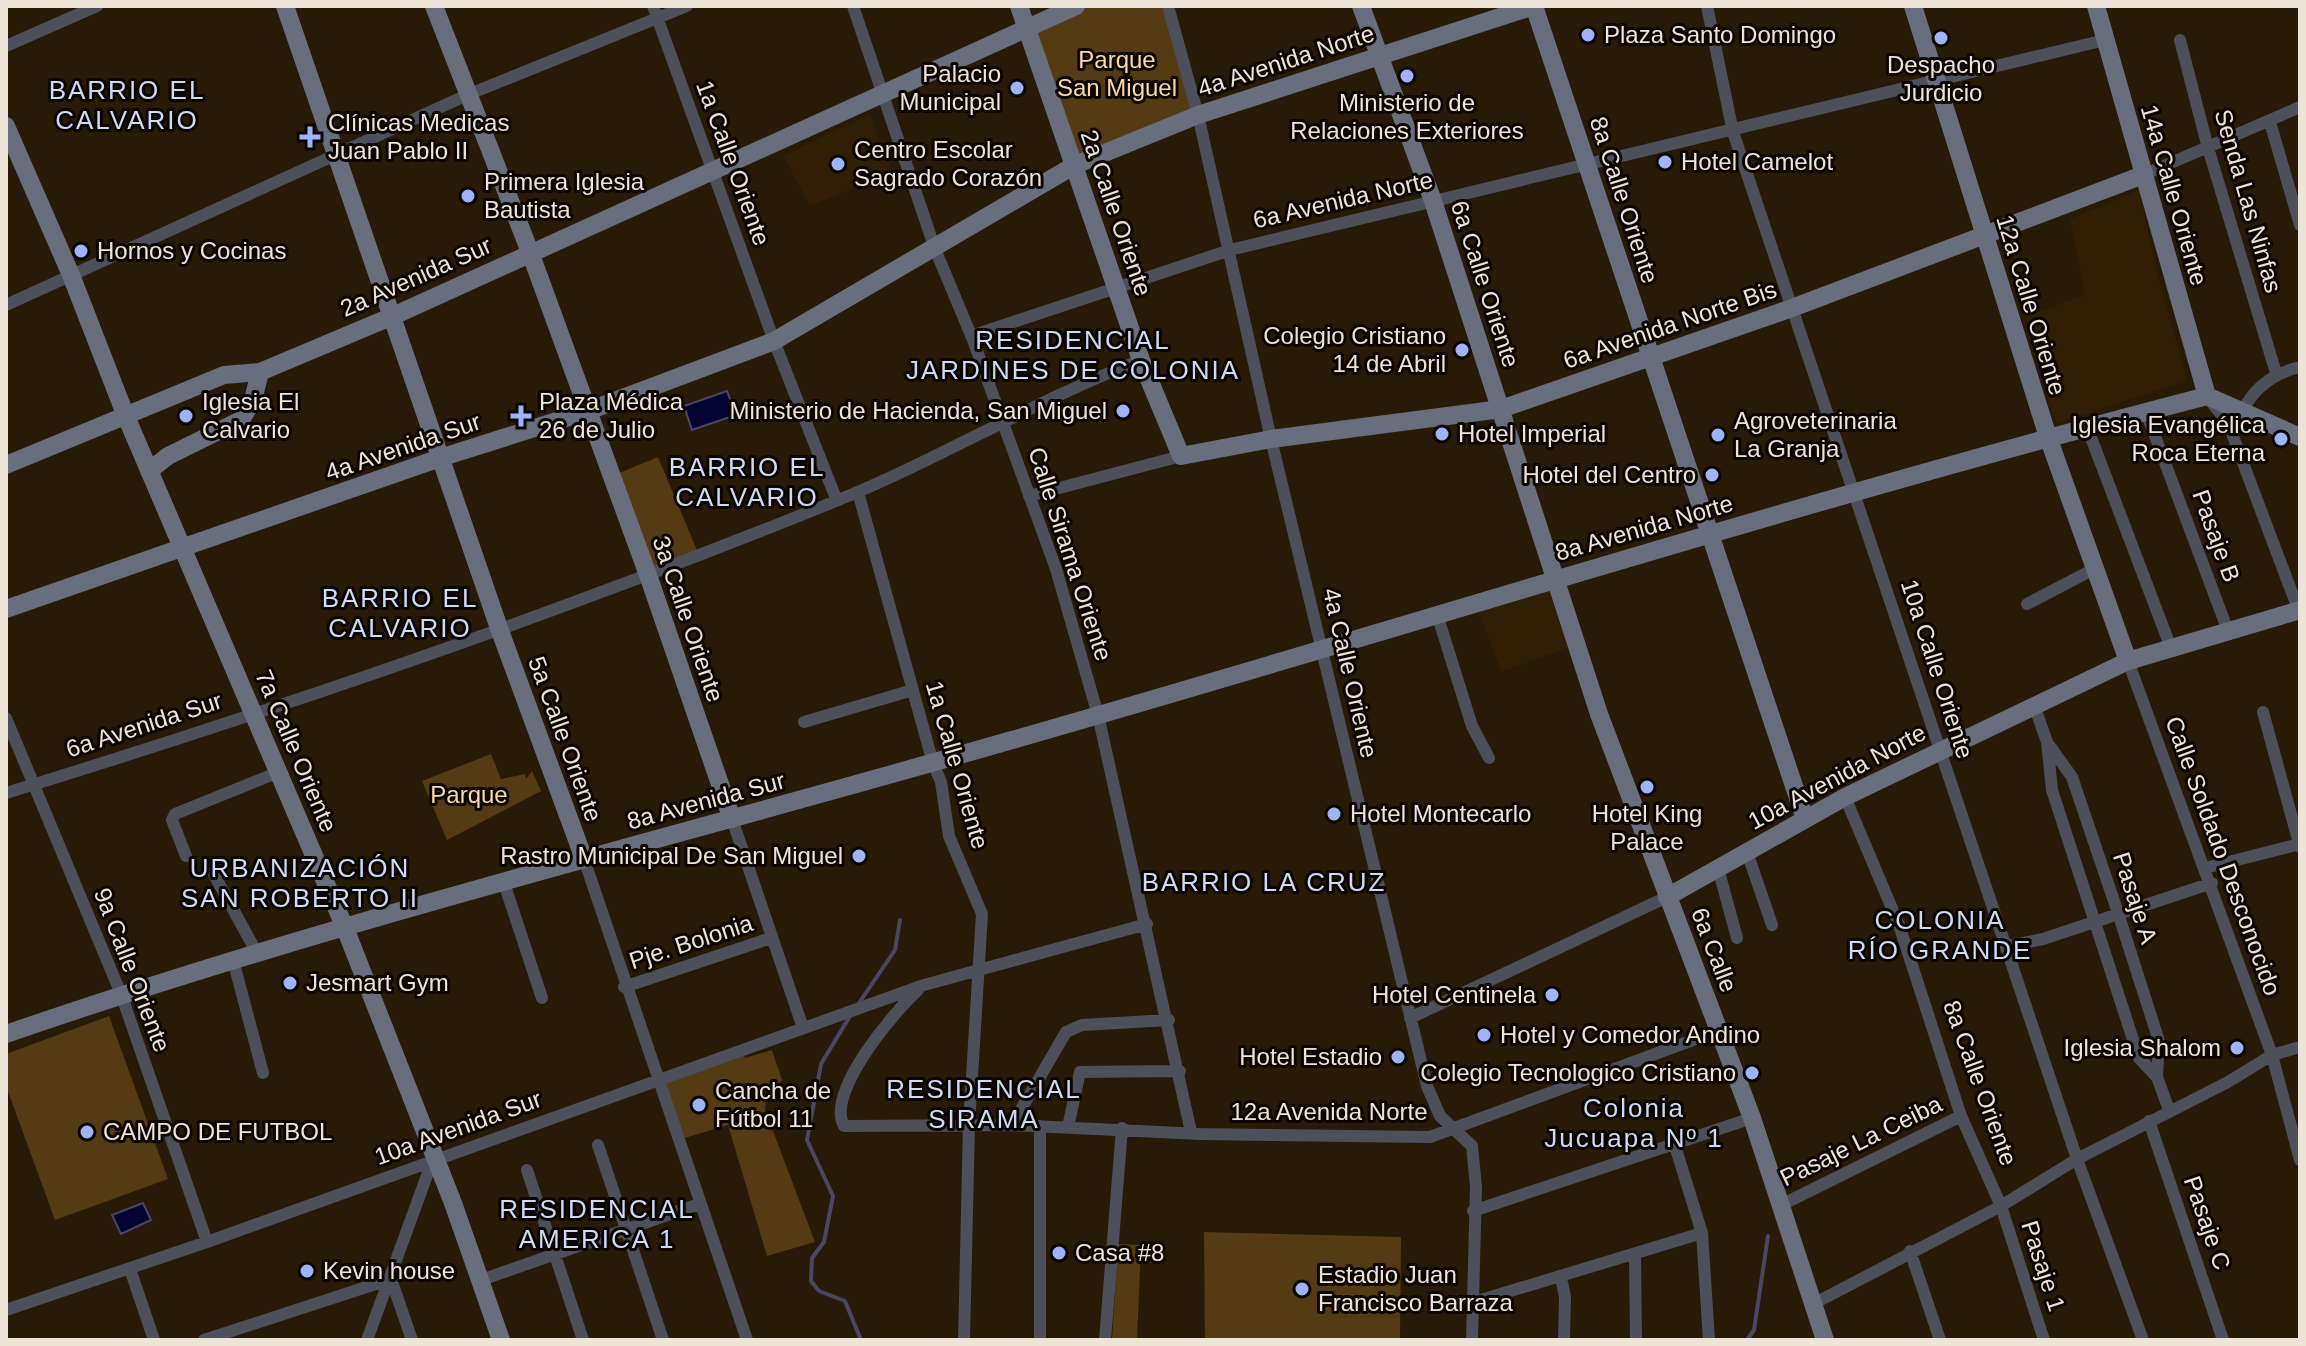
<svg xmlns="http://www.w3.org/2000/svg" width="2306" height="1346" viewBox="0 0 2306 1346" font-family="Helvetica,sans-serif">
  <rect width="100%" height="100%" fill="#271a06"/>
  <path fill="#301f04" d="M870,114L892,172L810,206L783,156Z
    M2139,190L2158,277L2188,381L2056,423L2026,316L2085,295L2070,219Z
    M1554,585L1576,645L1501,672L1478,610Z"/>
  <path fill="#543b13" d="M1076,6H1168L1198,115L1075,165L1028,29Z
    M658,457L699,555L653,574L612,476Z
    M491,754L501,779L525,774L526,779L532,771L541,791L447,840L422,781Z
    M109,1016L168,1179L55,1220L6,1086V1054Z
    M772,1050L782,1080L766,1101L765,1110L815,1242L767,1256L728,1125L678,1140L658,1081L742,1051L745,1058Z
    M1204,1232L1401,1237L1400,1340H1205Z
    M1118,1244L1141,1245L1137,1340H1112Z"/>
  <path fill="#050236" stroke="#4b4667" stroke-width="2" d="M727,391L736,415L692,430L684,406Z
    M143,1203L151,1220L121,1234L112,1215Z"/>
  <g fill="none" stroke-linecap="round" stroke-linejoin="round">
    <path stroke="#4b4667" stroke-width="4" d="M857,1006L895,950L900,920
      M850,1016L821,1064L807,1140L833,1196L824,1242L812,1258L811,1281L819,1291L845,1301L861,1340
      M1747,1340L1754,1330L1768,1236"/>
    <path stroke="#4d505a" stroke-width="12" d="M653,6L774,341L837,501
      M853,6L935,249L973,340L1056,569L1098,715L1191,1132
      M1168,6L1198,115L1271,439L1427,1086L1440,1116L1472,1146L1476,1187L1472,1340
      M1707,6L1733,132L2077,1159L2143,1340
      M2180,40L2208,148L2276,373
      M6,46L97,6
      M2270,122L2300,225
      M2143,175L2300,107
      M6,305L467,95L687,6
      M971,336L1230,250L2105,40
      M2209,399L2228,423L2300,614
      M2146,412L2228,631
      M2242,412C2254,387 2274,373 2300,367
      M2087,427L2171,648
      M858,492L933,763L941,782L949,836L982,914L969,1125L964,1340
      M1029,496L1181,456
      M2027,604L2094,569
      M1437,614L1472,726L1489,758
      M2128,661L2272,1055L2300,1160
      M2034,705L2047,742L2052,790L2139,1058L2157,1077
      M2263,712L2300,847
      M6,718L121,994L207,1242
      M804,722L913,690
      M2049,745L2072,777L2118,913L2159,1041L2157,1077L2169,1110
      M6,793C286,707 565,611 836,501C940,459 1036,400 1141,360
      M1845,797L1899,925L1961,1116L2001,1206L2044,1340
      M732,819L803,1028
      M1747,852L1772,925
      M186,856L172,820L175,814L279,772
      M584,859L747,1340
      M1718,868L1737,938
      M2205,868L2300,844
      M211,869L257,953
      M504,883L542,998
      M2008,946L2043,939L2212,883
      M233,960L263,1073
      M624,987L771,938
      M918,990C894,1012 825,1093 844,1126L1012,1125L1201,1134L1430,1137L1720,1030
      M1410,1018L1667,897
      M2149,1121L2223,1340
      M1012,1125L1066,1032L1082,1025L1169,1020
      M1068,1127L1080,1072L1180,1071
      M598,1145L663,1340
      M1675,1146L1702,1233L1709,1340
      M527,1170L583,1340
      M1781,1205L1961,1116
      M1473,1211L1752,1118
      M1910,1251L1940,1340
      M1635,1255L1636,1340
      M130,1269L154,1340
      M1561,1278L1565,1297L1564,1340
      M481,1280L699,1204
      M1471,1303L1702,1233
      M1815,1303L2001,1206L2077,1159L2228,1082L2272,1055L2300,1047
      M6,1310L207,1242L924,985L1147,924
      M204,1340L391,1279L412,1340
      M367,1340L433,1159
      M1040,1340V1126
      M1105,1340L1122,1128"/>
    <path stroke="#696e7e" stroke-width="18" d="M285,6L499,628L584,859
      M434,6L530,252L648,575L732,819
      M1019,6L1141,360L1181,456L1271,439L1501,409L1792,308L2143,175
      M1361,6L1433,201L1599,714L1752,1118L1825,1340
      M1913,6L2048,437L2128,661
      M2096,6L2207,396
      M6,126L71,275L125,414L345,928L453,1203L501,1340
      M2207,396L2300,437
      M6,465L224,375L260,372L393,316L1076,6
      M149,471L168,456L241,420L253,400L260,372
      M6,609L443,457L588,411L774,341L1075,165L1198,115L1534,6L1805,819
      M1667,897L1845,797L2128,661L2300,610
      M6,1034C336,920 676,837 1012,740C1410,626 1805,500 2207,396"/>
  </g>
  <g fill="#9fb3fd" stroke="#0b0602" stroke-width="3">
    <circle cx="1588" cy="35" r="8"/>
    <circle cx="1941" cy="38" r="8"/>
    <circle cx="1407" cy="76" r="8"/>
    <circle cx="1017" cy="88" r="8"/>
    <path d="M306 125h8v8h8v8h-8v8h-8v-8h-8v-8h8z"/>
    <circle cx="1665" cy="162" r="8"/>
    <circle cx="838" cy="164" r="8"/>
    <circle cx="468" cy="196" r="8"/>
    <circle cx="81" cy="251" r="8"/>
    <circle cx="1462" cy="350" r="8"/>
    <circle cx="1123" cy="411" r="8"/>
    <circle cx="186" cy="416" r="8"/>
    <path d="M517 404h8v8h8v8h-8v8h-8v-8h-8v-8h8z"/>
    <circle cx="1442" cy="434" r="8"/>
    <circle cx="1718" cy="435" r="8"/>
    <circle cx="2281" cy="439" r="8"/>
    <circle cx="1712" cy="475" r="8"/>
    <circle cx="1647" cy="787" r="8"/>
    <circle cx="1334" cy="814" r="8"/>
    <circle cx="859" cy="856" r="8"/>
    <circle cx="290" cy="983" r="8"/>
    <circle cx="1552" cy="995" r="8"/>
    <circle cx="1484" cy="1035" r="8"/>
    <circle cx="2237" cy="1048" r="8"/>
    <circle cx="1398" cy="1057" r="8"/>
    <circle cx="1752" cy="1073" r="8"/>
    <circle cx="699" cy="1105" r="8"/>
    <circle cx="87" cy="1132" r="8"/>
    <circle cx="1059" cy="1253" r="8"/>
    <circle cx="307" cy="1271" r="8"/>
    <circle cx="1302" cy="1289" r="8"/>
  </g>
  <g text-anchor="middle" stroke-width="6" stroke-linejoin="round" paint-order="stroke">
    <g font-size="24" fill="#ede4d8" stroke="#0b0602" text-anchor="start">
      <text x="1604" y="43">Plaza Santo Domingo</text>
      <text x="1941" y="73" text-anchor="middle">Despacho<tspan x="1941" dy="28">Jurdicio</tspan></text>
      <text x="1001" y="82" text-anchor="end">Palacio<tspan x="1001" dy="28">Municipal</tspan></text>
      <text x="1407" y="111" text-anchor="middle">Ministerio de<tspan x="1407" dy="28">Relaciones Exteriores</tspan></text>
      <text x="328" y="131">Clínicas Medicas<tspan x="328" dy="28">Juan Pablo II</tspan></text>
      <text x="854" y="158">Centro Escolar<tspan x="854" dy="28">Sagrado Corazón</tspan></text>
      <text x="1681" y="170">Hotel Camelot</text>
      <text x="484" y="190">Primera Iglesia<tspan x="484" dy="28">Bautista</tspan></text>
      <text x="97" y="259">Hornos y Cocinas</text>
      <text x="1446" y="344" text-anchor="end">Colegio Cristiano<tspan x="1446" dy="28">14 de Abril</tspan></text>
      <text x="202" y="410">Iglesia El<tspan x="202" dy="28">Calvario</tspan></text>
      <text x="539" y="410">Plaza Médica<tspan x="539" dy="28">26 de Julio</tspan></text>
      <text x="1107" y="419" text-anchor="end">Ministerio de Hacienda, San Miguel</text>
      <text x="1734" y="429">Agroveterinaria<tspan x="1734" dy="28">La Granja</tspan></text>
      <text x="2265" y="433" text-anchor="end">Iglesia Evangélica<tspan x="2265" dy="28">Roca Eterna</tspan></text>
      <text x="1458" y="442">Hotel Imperial</text>
      <text x="1696" y="483" text-anchor="end">Hotel del Centro</text>
      <text x="1350" y="822">Hotel Montecarlo</text>
      <text x="1647" y="822" text-anchor="middle">Hotel King<tspan x="1647" dy="28">Palace</tspan></text>
      <text x="843" y="864" text-anchor="end">Rastro Municipal De San Miguel</text>
      <text x="306" y="991">Jesmart Gym</text>
      <text x="1536" y="1003" text-anchor="end">Hotel Centinela</text>
      <text x="1500" y="1043">Hotel y Comedor Andino</text>
      <text x="2221" y="1056" text-anchor="end">Iglesia Shalom</text>
      <text x="1382" y="1065" text-anchor="end">Hotel Estadio</text>
      <text x="1736" y="1081" text-anchor="end">Colegio Tecnologico Cristiano</text>
      <text x="715" y="1099">Cancha de<tspan x="715" dy="28">Fútbol 11</tspan></text>
      <text x="103" y="1140">CAMPO DE FUTBOL</text>
      <text x="1075" y="1261">Casa #8</text>
      <text x="323" y="1279">Kevin house</text>
      <text x="1318" y="1283">Estadio Juan<tspan x="1318" dy="28">Francisco Barraza</tspan></text>
    </g>
    <g font-size="24" fill="#fcd8a6" stroke="#0b0602">
      <text x="1117" y="68">Parque<tspan x="1117" dy="28">San Miguel</tspan></text>
      <text x="469" y="803">Parque</text>
    </g>
    <g font-size="24" fill="#ede4d8" stroke="#0b0602">
      <text transform="translate(1286 61) rotate(-18)" y="8">4a Avenida Norte</text>
      <text transform="translate(733 163) rotate(70)" y="8">1a Calle Oriente</text>
      <text transform="translate(2174 195) rotate(74)" y="8">14a Calle Oriente</text>
      <text transform="translate(1343 200) rotate(-13)" y="8">6a Avenida Norte</text>
      <text transform="translate(1624 200) rotate(72)" y="8">8a Calle Oriente</text>
      <text transform="translate(2248 201) rotate(74)" y="8">Senda Las Ninfas</text>
      <text transform="translate(1116 213) rotate(71)" y="8">2a Calle Oriente</text>
      <text transform="translate(416 277) rotate(-24)" y="8">2a Avenida Sur</text>
      <text transform="translate(1485 284) rotate(72)" y="8">6a Calle Oriente</text>
      <text transform="translate(2031 305) rotate(73)" y="8">12a Calle Oriente</text>
      <text transform="translate(1670 325) rotate(-19)" y="8">6a Avenida Norte Bis</text>
      <text transform="translate(403 447) rotate(-19)" y="8">4a Avenida Sur</text>
      <text transform="translate(1644 528) rotate(-16)" y="8">8a Avenida Norte</text>
      <text transform="translate(2216 536) rotate(70)" y="8">Pasaje B</text>
      <text transform="translate(1070 554) rotate(72)" y="8">Calle Sirama Oriente</text>
      <text transform="translate(688 619) rotate(71)" y="8">3a Calle Oriente</text>
      <text transform="translate(1937 669) rotate(72)" y="8">10a Calle Oriente</text>
      <text transform="translate(1350 673) rotate(77)" y="8">4a Calle Oriente</text>
      <text transform="translate(144 725) rotate(-18)" y="8">6a Avenida Sur</text>
      <text transform="translate(565 739) rotate(70)" y="8">5a Calle Oriente</text>
      <text transform="translate(296 751) rotate(67)" y="8">7a Calle Oriente</text>
      <text transform="translate(957 765) rotate(74)" y="8">1a Calle Oriente</text>
      <text transform="translate(1837 777) rotate(-28)" y="8">10a Avenida Norte</text>
      <text transform="translate(706 801) rotate(-15)" y="8">8a Avenida Sur</text>
      <text transform="translate(2223 856) rotate(70)" y="8">Calle Soldado Desconocido</text>
      <text transform="translate(2135 898) rotate(72)" y="8">Pasaje A</text>
      <text transform="translate(691 942) rotate(-18)" y="8">Pje. Bolonia</text>
      <text transform="translate(1714 950) rotate(69)" y="8">6a Calle</text>
      <text transform="translate(132 970) rotate(69)" y="8">9a Calle Oriente</text>
      <text transform="translate(1980 1083) rotate(70)" y="8">8a Calle Oriente</text>
      <text x="1329" y="1120">12a Avenida Norte</text>
      <text transform="translate(458 1128) rotate(-20)" y="8">10a Avenida Sur</text>
      <text transform="translate(1861 1141) rotate(-26)" y="8">Pasaje La Ceiba</text>
      <text transform="translate(2207 1223) rotate(71)" y="8">Pasaje C</text>
      <text transform="translate(2043 1266) rotate(72)" y="8">Pasaje 1</text>
    </g>
    <g font-size="26" letter-spacing="2" fill="#d0d9f5" stroke="#0b0602">
      <text x="127" y="99">BARRIO EL<tspan x="127" dy="30">CALVARIO</tspan></text>
      <text x="1073" y="349">RESIDENCIAL<tspan x="1073" dy="30">JARDINES DE COLONIA</tspan></text>
      <text x="747" y="476">BARRIO EL<tspan x="747" dy="30">CALVARIO</tspan></text>
      <text x="400" y="607">BARRIO EL<tspan x="400" dy="30">CALVARIO</tspan></text>
      <text x="300" y="877">URBANIZACIÓN<tspan x="300" dy="30">SAN ROBERTO II</tspan></text>
      <text x="1264" y="891">BARRIO LA CRUZ</text>
      <text x="1940" y="929">COLONIA<tspan x="1940" dy="30">RÍO GRANDE</tspan></text>
      <text x="984" y="1098">RESIDENCIAL<tspan x="984" dy="30">SIRAMA</tspan></text>
      <text x="1634" y="1117">Colonia<tspan x="1634" dy="30">Jucuapa Nº 1</tspan></text>
      <text x="597" y="1218">RESIDENCIAL<tspan x="597" dy="30">AMERICA 1</tspan></text>
    </g>
  </g>
  <rect width="2306" height="1346" fill="none" stroke="#ede4d8" stroke-width="16"/>
</svg>
